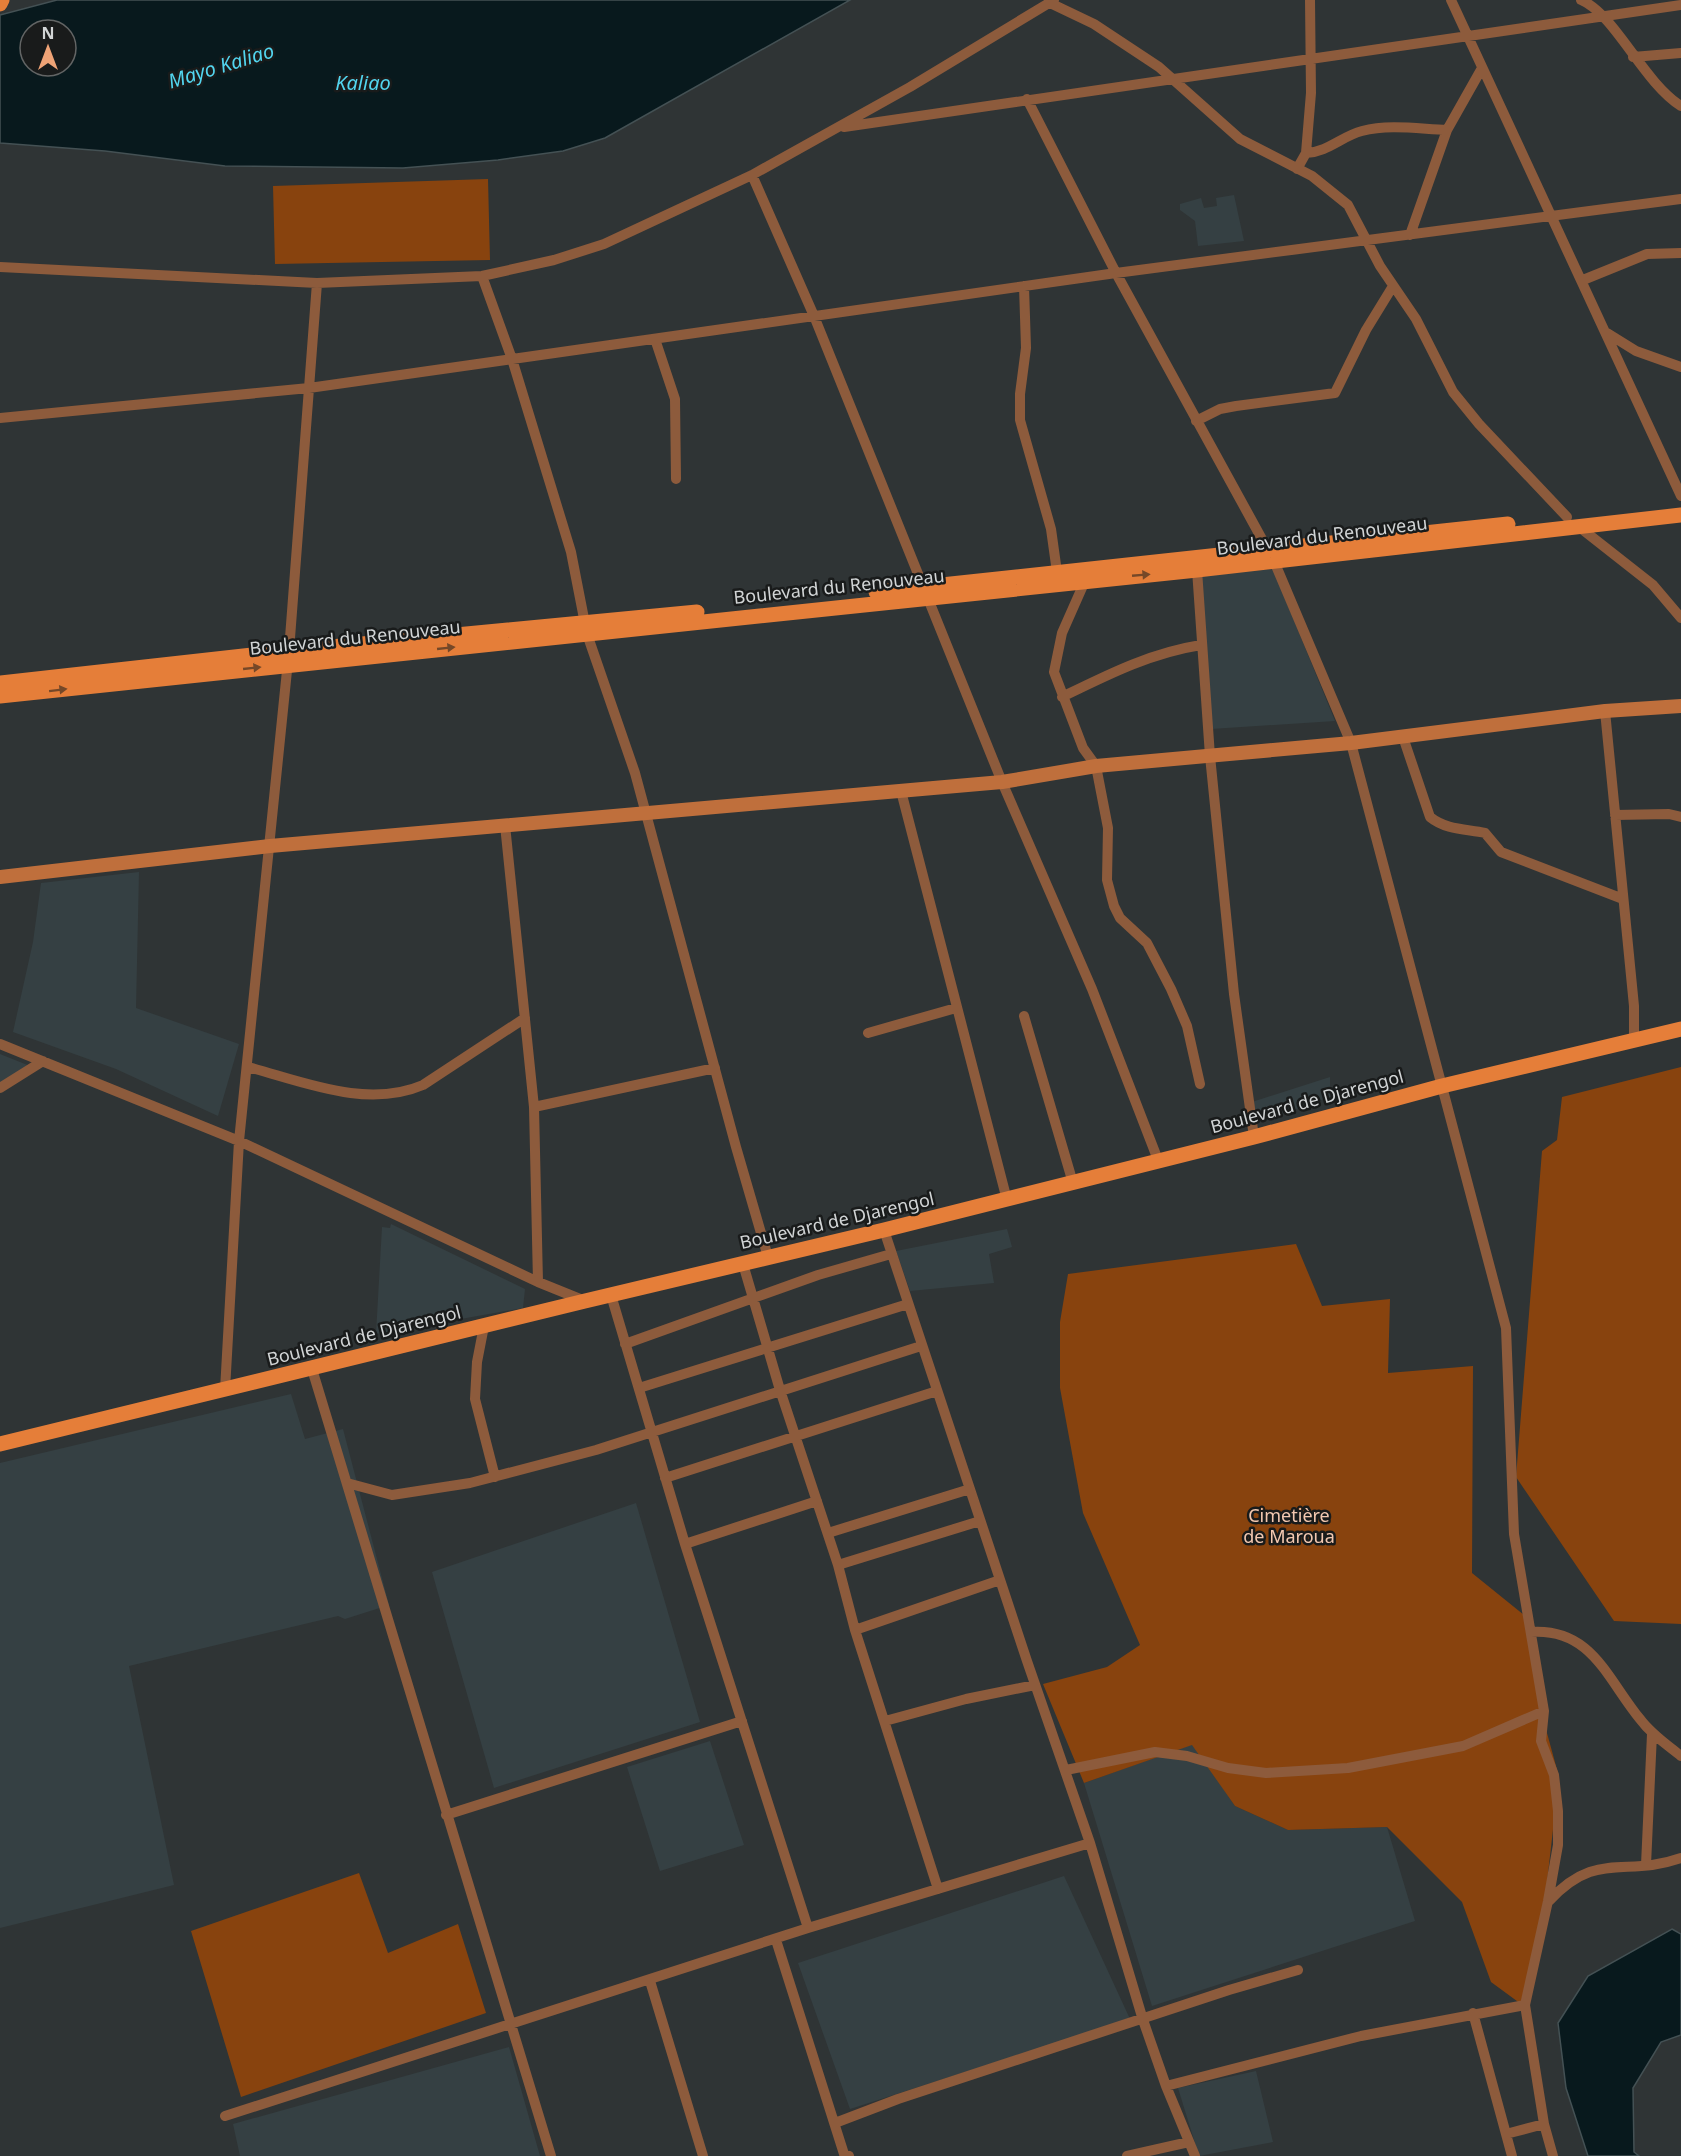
<svg xmlns="http://www.w3.org/2000/svg" width="1681" height="2156" viewBox="0 0 1681 2156" font-family="'Noto Sans',sans-serif">
  <rect width="100%" height="100%" fill="#2f3435"/>
  <path fill="#354043" d="M1234,195L1244,241L1198,246L1195,221L1180,210V204L1201,198L1204,208L1217,206L1216,198Z
    M1273,569L1335,721L1211,729L1199,573Z
    M139,872L136,1008L239,1044L218,1116L116,1069L13,1032L33,942L41,883Z
    M0,1054L30,1066L0,1085Z
    M1330,1077V1097L1257,1123L1252,1102Z
    M391,1224L525,1289L523,1308L376,1334L382,1227L390,1228Z
    M1007,1229L1012,1247L989,1254L994,1283L910,1291L896,1251Z
    M291,1394L305,1439L343,1429L389,1605L345,1619L338,1616L129,1666L174,1885L0,1928V1463Z
    M636,1503L700,1722L494,1788L432,1572Z
    M710,1741L744,1845L660,1871L627,1767Z
    M1193,1744L1235,1806L1288,1830L1387,1827L1415,1921L1152,2006L1084,1783Z
    M1064,1876L1130,2019L850,2109L798,1963Z
    M509,2047L540,2156H240L233,2124Z
    M1256,2071L1273,2142L1199,2156L1178,2088Z"/>
  <path fill="#88430e" d="M488,179L490,260L275,264L273,186Z
    M1681,1067V1624L1614,1621L1516,1477L1542,1151L1557,1140L1562,1097Z
    M1296,1244L1322,1306L1390,1299L1388,1373L1473,1366L1472,1573L1524,1615L1541,1711L1559,1777L1546,1891L1521,2004L1491,1982L1462,1902L1387,1827L1288,1830L1235,1806L1192,1745L1084,1783L1043,1684L1107,1667L1140,1645L1083,1513L1060,1388V1322L1068,1274Z
    M359,1873L388,1953L458,1924L486,2013L241,2097L191,1931Z"/>
  <path fill="#08191d" stroke="#445154" stroke-width="1.5" fill-rule="evenodd" d="M57,0H850L605,138L563,151L498,160L403,168L225,166L105,151L0,143V15ZM30,30H66V66H30Z
    M1672,1929L1681,1934V2035L1661,2042L1633,2088L1634,2152L1639,2156H1588L1566,2088L1558,2023L1588,1976Z"/>
  <g fill="none" stroke-linecap="round" stroke-linejoin="round">
    <path stroke="#8d5b3c" stroke-width="10" d="M1451,0L1681,496
      M1581,0C1615,14 1643,82 1681,106
      M1050,3L1094,24L1159,67L1240,139L1312,176L1348,205L1380,266L1416,319L1453,392L1479,424L1567,517
      M1633,57L1681,53
      M1027,99L1116,273L1274,561L1351,743L1506,1328L1514,1534L1544,1711L1541,1741L1554,1775L1558,1811V1845L1548,1901L1525,2005L1544,2124L1553,2156
      M844,127L1681,5
      M1306,153L1311,93L1310,0
      M1297,169L1306,153C1328,152 1342,136 1362,131C1389,124 1419,129 1447,130
      M752,175L814,316L1002,782L1092,989L1158,1160
      M1410,235L1447,130L1482,68
      M0,267L317,283L482,276L554,260L604,244L752,175L910,87L1054,0
      M482,276L512,359L571,552L587,634L635,773L736,1147L768,1257
      M1583,280L1647,254L1681,253
      M1024,286L1026,348L1020,394V420L1051,529L1057,572
      M1607,333L1636,351L1681,367
      M655,339L675,399L676,479
      M0,418L309,388L1116,273L1681,199
      M1196,421L1220,409L1236,406L1335,393L1366,330L1393,286
      M1578,526L1653,585L1681,618
      M1197,570L1210,756L1234,994L1254,1137
      M1085,581L1062,633L1054,672L1083,748L1096,766L1108,828L1107,880L1114,906L1120,918L1147,943L1171,989L1187,1026L1200,1084
      M1062,697C1107,675 1150,653 1201,645
      M1605,711L1634,1006V1040
      M1403,737L1430,817C1446,830 1466,829 1485,833L1501,852L1623,899
      M901,791L1007,1200
      M1615,815L1669,814L1681,817
      M505,825L534,1107L538,1282
      M1024,1016L1073,1183
      M868,1033L956,1008
      M0,1044L239,1141L538,1282L585,1301
      M248,1067C304,1082 367,1109 423,1085L525,1018
      M0,1088L43,1061
      M534,1107L715,1068
      M884,1230L1027,1661L1090,1843L1143,2020L1166,2086L1195,2156
      M743,1264L780,1390L838,1565L855,1630L938,1889
      M611,1295L685,1544L808,1928
      M484,1326L477,1362L475,1399L495,1477
      M625,1344L818,1275L891,1254
      M312,1369L551,2156
      M639,1388L908,1304
      M225,1390L239,1141L289,651L317,283
      M665,1478L937,1391
      M347,1483L392,1495L470,1483L596,1450L921,1346
      M828,1533L970,1489
      M685,1544L817,1501
      M838,1565L980,1521
      M855,1630L1000,1580
      M1531,1632C1592,1628 1607,1679 1640,1719C1651,1734 1666,1744 1681,1756
      M885,1721L966,1699L1035,1685
      M1066,1770L1155,1752L1187,1756L1228,1768L1266,1773L1348,1768L1463,1746L1544,1711
      M446,1815L742,1721
      M1646,1865L1652,1734
      M1549,1901C1597,1849 1625,1878 1681,1858
      M776,1940L844,2154L849,2156
      M650,1981L703,2156
      M1473,2013L1512,2156
      M1166,2086L1361,2036L1525,2005
      M225,2116L808,1928L1090,1843
      M835,2123L898,2099L1229,1990L1298,1970
      M1506,2134L1544,2124
      M1127,2156L1189,2142"/>
    <path stroke="#bf6f3c" stroke-width="14" d="M0,877L270,846L1002,782L1096,766L1351,743L1605,711L1681,706"/>
    <path stroke="#e57e39" stroke-width="15" d="M0,4L2,0
      M876,592L1508,524
      M0,683L289,651L697,612
      M0,696L1197,570L1681,515
      M0,1444L585,1301L884,1230L1254,1137L1442,1086L1681,1029"/>
  </g>
  <defs><path id="oneway-solid" d="M-6-.8H1V-3.2L6.5 0L1 3.2V.8H-6Z" transform="scale(1.5)"/></defs>
  <g fill="#754828">
    <use href="#oneway-solid" transform="translate(1141 575) rotate(-5)"/>
    <use href="#oneway-solid" transform="translate(446 648) rotate(-6)"/>
    <use href="#oneway-solid" transform="translate(252 668) rotate(-6)"/>
    <use href="#oneway-solid" transform="translate(58 690) rotate(-7)"/>
  </g>
  <g text-anchor="middle" stroke-width="5" stroke-linejoin="round" paint-order="stroke">
    <g font-size="18" fill="#d1d4d5" stroke="#191b1b">
      <text transform="translate(1322 536) rotate(-7)" y="6">Boulevard du Renouveau</text>
      <text transform="translate(839 587) rotate(-6)" y="6">Boulevard du Renouveau</text>
      <text transform="translate(355 638) rotate(-6)" y="6">Boulevard du Renouveau</text>
      <text transform="translate(1307 1102) rotate(-15)" y="6">Boulevard de Djarengol</text>
      <text transform="translate(837 1221) rotate(-13)" y="6">Boulevard de Djarengol</text>
      <text transform="translate(364 1336) rotate(-14)" y="6">Boulevard de Djarengol</text>
    </g>
    <g font-size="18" fill="#f3c8b0" stroke="#191b1b">
      <text x="1289" y="1522">Cimetière<tspan x="1289" dy="21">de Maroua</tspan></text>
    </g>
    <g font-size="20" font-style="italic" fill="#52d5ef" stroke="#191b1b">
      <text transform="translate(221 66) rotate(-17)" y="7">Mayo Kaliao</text>
      <text x="363" y="90">Kaliao</text>
    </g>
  </g>
  <g transform="translate(48 48)"><circle r="28" fill="#191b1b" stroke="#636565" stroke-width="1.5"/>
  <path d="M0-4.5L10 22L0 15L-10 22Z" fill="#efa376"/>
  <text y="-9" font-size="16" font-weight="bold" text-anchor="middle" fill="#d1d4d5">N</text>
  </g>
</svg>
